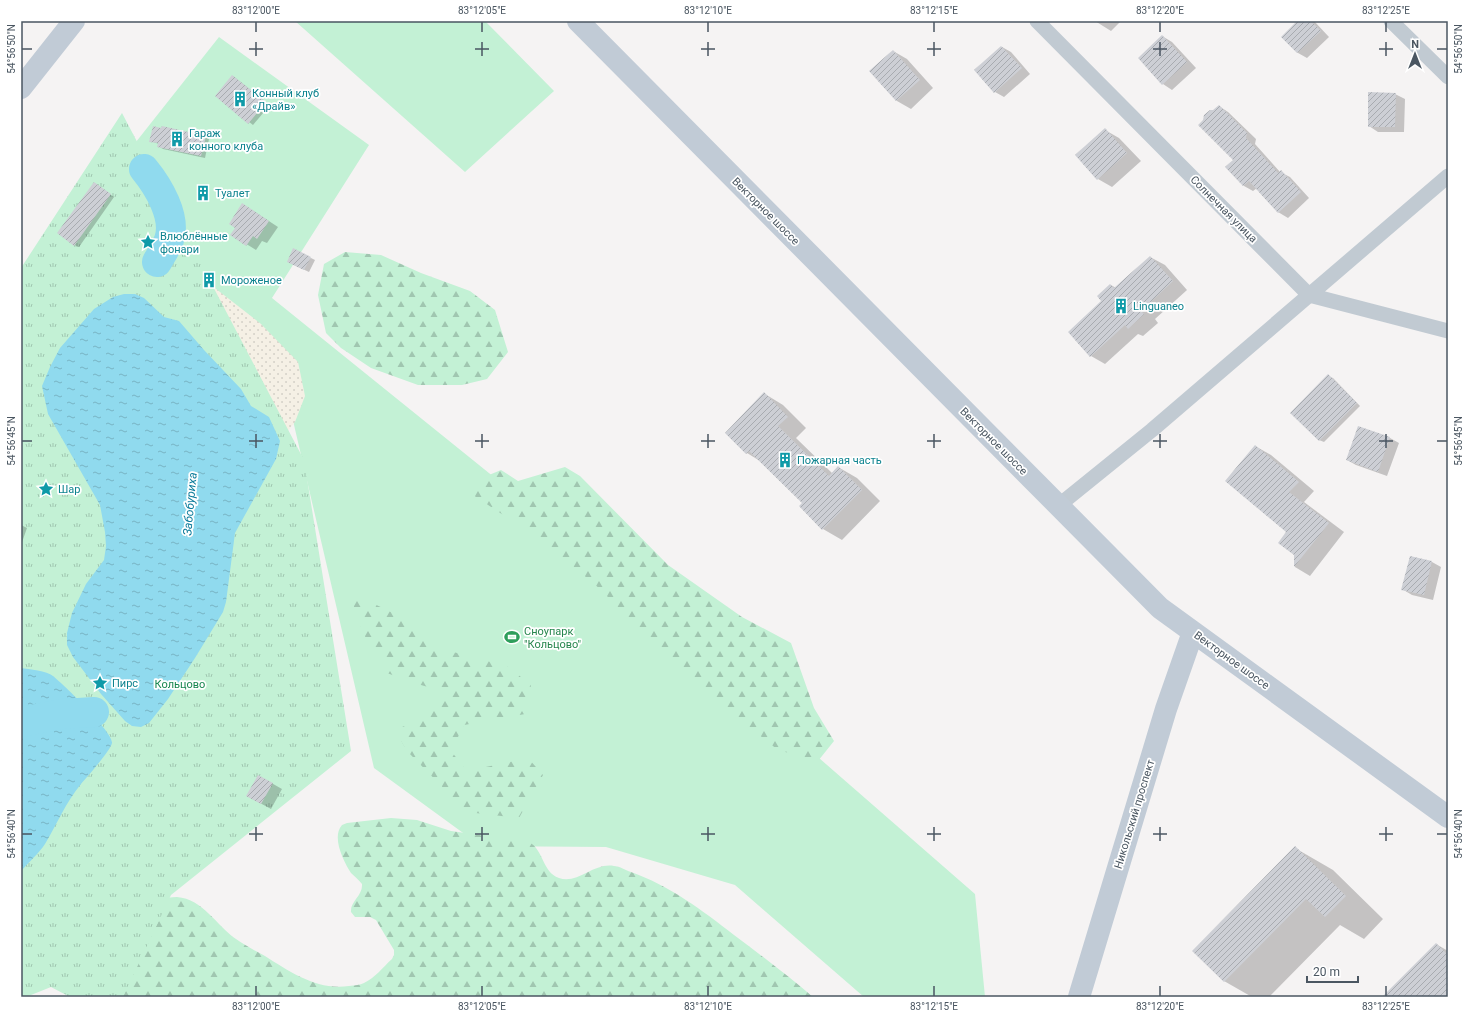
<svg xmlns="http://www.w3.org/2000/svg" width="1469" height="1018" viewBox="0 0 1469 1018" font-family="Roboto,sans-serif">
  <defs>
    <pattern id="forest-firs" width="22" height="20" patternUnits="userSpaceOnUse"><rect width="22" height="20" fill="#c3f1d5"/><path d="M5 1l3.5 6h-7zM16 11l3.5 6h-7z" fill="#a0c6b0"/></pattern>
    <pattern id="sand-dots" width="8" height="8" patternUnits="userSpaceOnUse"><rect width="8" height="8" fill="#f5f0e5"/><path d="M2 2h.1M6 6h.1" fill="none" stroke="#d4d0c7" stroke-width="1.8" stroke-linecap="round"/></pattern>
    <pattern id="park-tufts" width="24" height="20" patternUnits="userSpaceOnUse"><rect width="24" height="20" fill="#c3f1d5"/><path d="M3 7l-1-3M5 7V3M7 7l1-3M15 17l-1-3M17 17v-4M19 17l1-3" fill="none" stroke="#a0c6b0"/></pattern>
    <pattern id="water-ripples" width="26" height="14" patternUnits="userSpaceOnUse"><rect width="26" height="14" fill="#90daee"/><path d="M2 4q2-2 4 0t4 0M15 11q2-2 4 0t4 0" fill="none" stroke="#78b4c4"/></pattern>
    <pattern id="building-hatch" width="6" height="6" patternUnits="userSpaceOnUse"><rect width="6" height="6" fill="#cdcfd5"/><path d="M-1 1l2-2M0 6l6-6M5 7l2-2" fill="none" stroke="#a8abb0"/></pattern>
  </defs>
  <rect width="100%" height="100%" fill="#f5f3f3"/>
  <path fill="#c3f1d5" d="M295,21H485L554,91L465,172Z
    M219,37L369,145L272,298L530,506L975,894L985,997H864L735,885L606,847L481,846L374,768L291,412L113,171Z"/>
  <path fill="url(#forest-firs)" d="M345,252L381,255L421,273L470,291L495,310L508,352L487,379L462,385H418L371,368L341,348L326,333L318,295L324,264Z
    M565,467L580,476L668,565L742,617L791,643L814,708L834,741L818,761L778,750L688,678L600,589L547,544L470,493L477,480L501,470L518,481Z
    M364,599L391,612L438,648L507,666L531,685L525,714L464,725L451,751L467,771L528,758L543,775L519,818L467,812L407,751L395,730L426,717L442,691L414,683L387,673L363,633L352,601Z
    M391,818L417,820L451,831L529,842C544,850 542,872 559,878C577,885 594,862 614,866C619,866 625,870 631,872C670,886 702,910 734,935C761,955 788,976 813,997H97L159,899C165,898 171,897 177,897C203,899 217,926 236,939C245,945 255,951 265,956C290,972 318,991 349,986C355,985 360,985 364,983C375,978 383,967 392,959L394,955V950L376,920L370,917H355L351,912C350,901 363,896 362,884C359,880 355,877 351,873C344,862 331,837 342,825L347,823Z"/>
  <path fill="url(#sand-dots)" d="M211,285L261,324L298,362L305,396L295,422L280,441Z"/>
  <path fill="url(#park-tufts)" d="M122,113L304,460L351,751L171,895L123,997H70L51,987L26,997H21V268Z"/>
  <path fill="url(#water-ripples)" d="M124,294H135L144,298L164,317L179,321L204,350L241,389L251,406L269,417L280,441L276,459L235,533L226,602L223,612L195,658L168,699L149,723L141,727L132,726L125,721L101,694L73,657L67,645V633L72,613L86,584L104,560L106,546L105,532L100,505L48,414L42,386L50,367L60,348L94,309L113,297Z
    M21,668C29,669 47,671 53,676C63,684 114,733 112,743C111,750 87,777 81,784C66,802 57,824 45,844C39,853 29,862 21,871Z"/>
  <path fill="#0003" d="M1095,21H1121L1111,31Z
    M1299,21H1314L1329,37L1307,58L1298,53Z
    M1162,36L1172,42L1196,68L1172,90L1163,84L1139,58Z
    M1002,47L1011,52L1030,74L1004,97L995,92Z
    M893,51L907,59L933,88L911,109L897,101L870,71Z
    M233,76L270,105L253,125L216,96Z
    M1395,94L1405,99L1404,132H1378L1369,126Z
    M1219,106L1228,112L1256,139L1255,144L1280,172L1290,177L1309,198L1288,218L1278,212L1257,188L1253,191L1244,186L1227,167L1234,160L1214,112Z
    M1105,130L1119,138L1141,161L1112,187L1098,179Z
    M205,137L209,139L205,158L163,149L158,146L159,144L150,141Z
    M98,186L114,197L79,247L74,245Z
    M252,210L278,227L267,243L262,241L256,250L232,235Z
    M1150,257L1165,265L1187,290L1155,319L1158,323L1143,336L1138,334L1105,364L1091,356L1103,302L1111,285L1116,288Z
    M311,258L315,260L309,272L292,264Z
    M1328,376L1333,378L1360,406L1324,442L1319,440Z
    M765,394L783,405L806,428L796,438L832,473L838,467L857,478L880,501L842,540L823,529L803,503L760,461L747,453L726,433Z
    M1390,438L1399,443L1387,476L1356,465L1347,460Z
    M1255,446L1271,455L1314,491L1304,502L1344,532L1310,576L1295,567V554Z
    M21,525L27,528L21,545Z
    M1411,557L1432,562L1441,567L1433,600L1412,595L1402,589Z
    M259,776L282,789L271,809L247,796Z
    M1295,848L1333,870L1383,919L1364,939L1340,925L1269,997H1252L1224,981Z
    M1436,944L1448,951V997H1383Z"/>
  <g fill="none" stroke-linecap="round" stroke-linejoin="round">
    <path stroke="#90daee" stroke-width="30" d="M144,169C158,186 177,217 169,240C166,248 161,255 157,262
      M21,722L62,714L94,712"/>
  </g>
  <path fill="url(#building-hatch)" d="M1297,21H1311L1321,31L1297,53L1281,37Z
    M1162,35L1187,62L1162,85L1138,58Z
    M1001,46L1022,68L994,93L974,70Z
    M893,50L920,80L896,101L869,71Z
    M232,75L266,102L248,124L215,96Z
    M1368,92L1396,93L1395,127H1368Z
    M1219,105L1247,133L1246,138L1278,173L1281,170L1301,192L1278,213L1249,181L1243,186L1225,167L1233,160L1198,125L1203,120L1204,115L1210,110H1213Z
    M153,126L161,128L162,126L206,136L201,156L157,147L158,143L149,142Z
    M1105,128L1127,153L1097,180L1075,155Z
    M94,182L111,194L74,246L57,233Z
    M242,203L269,221L257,239L253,236L246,246L230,235L235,228L229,224Z
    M293,248L311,257L304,270L287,262Z
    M1150,256L1173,281L1141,311L1144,314L1128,329L1125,325L1090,357L1068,332L1101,301L1097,296L1110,284L1114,288Z
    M1328,374L1357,403L1319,441L1290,413Z
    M764,392L788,417L778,426L829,476L838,466L862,490L822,530L799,506L802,503L749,451L746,454L725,433Z
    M1358,426L1390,437L1378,472L1346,460Z
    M1255,445L1299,482L1289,492L1329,523L1294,567V555L1278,543L1286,532L1225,481Z
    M1410,556L1432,561L1424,595L1401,590Z
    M258,775L273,783L261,804L246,796Z
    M1295,846L1346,896L1325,917L1306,899L1224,982L1192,951Z
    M1436,943L1448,955V997H1382Z"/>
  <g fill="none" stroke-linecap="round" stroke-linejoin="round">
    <path stroke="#c1cad2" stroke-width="15" d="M1037,21L1309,295L1448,331
      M1391,21L1448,77
      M1058,506L1152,430L1448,176"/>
    <path stroke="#c1cbd6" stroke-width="22" d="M578,21L1160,608L1448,817
      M21,88L74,21
      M1079,997L1166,709L1193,632"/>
  </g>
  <path fill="none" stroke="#4a5661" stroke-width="1.5" d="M256,22V32M482,22V32M708,22V32M934,22V32M1160,22V32M1386,22V32M256,42V56M482,42V56M708,42V56M934,42V56M1160,42V56M1386,42V56M22,49H32M249,49H263M475,49H489M701,49H715M927,49H941M1153,49H1167M1379,49H1393M1437,49H1447M256,434V448M482,434V448M708,434V448M934,434V448M1160,434V448M1386,434V448M22,441H32M249,441H263M475,441H489M701,441H715M927,441H941M1153,441H1167M1379,441H1393M1437,441H1447M256,827V841M482,827V841M708,827V841M934,827V841M1160,827V841M1386,827V841M22,834H32M249,834H263M475,834H489M701,834H715M927,834H941M1153,834H1167M1379,834H1393M1437,834H1447M256,986V996M482,986V996M708,986V996M934,986V996M1160,986V996M1386,986V996"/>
  <defs>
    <g id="building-bare" transform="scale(1.2)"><path d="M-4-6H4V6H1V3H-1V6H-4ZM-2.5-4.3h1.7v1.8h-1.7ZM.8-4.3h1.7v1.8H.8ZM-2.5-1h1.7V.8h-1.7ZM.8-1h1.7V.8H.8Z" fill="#0f9aa8" stroke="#fff" stroke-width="2.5" paint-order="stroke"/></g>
    <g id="sight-bare" transform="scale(1.2)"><path d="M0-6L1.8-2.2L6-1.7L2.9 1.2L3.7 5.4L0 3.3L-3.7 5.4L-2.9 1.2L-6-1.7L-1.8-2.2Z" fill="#0f9aa8" stroke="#fff" stroke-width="2.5" paint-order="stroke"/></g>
    <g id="stadium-bare" transform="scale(1.2)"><path d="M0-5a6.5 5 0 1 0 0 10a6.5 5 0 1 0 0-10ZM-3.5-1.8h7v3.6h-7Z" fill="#2e9e5b" stroke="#fff" stroke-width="2.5" paint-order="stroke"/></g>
  </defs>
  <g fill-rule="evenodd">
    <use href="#building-bare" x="240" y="99"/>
    <use href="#building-bare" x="177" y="139"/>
    <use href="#building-bare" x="203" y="193"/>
    <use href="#sight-bare" x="148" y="242"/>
    <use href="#building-bare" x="209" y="280"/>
    <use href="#building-bare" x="1121" y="306"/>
    <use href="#building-bare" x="785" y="460"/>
    <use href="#sight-bare" x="46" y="489"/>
    <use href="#stadium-bare" x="512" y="637"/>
    <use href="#sight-bare" x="100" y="683"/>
  </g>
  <g text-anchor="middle" stroke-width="3.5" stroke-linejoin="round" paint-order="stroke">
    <g font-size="11" fill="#0d838f" stroke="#fff" text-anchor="start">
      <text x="252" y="97">Конный клуб<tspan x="252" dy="13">«Драйв»</tspan></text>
      <text x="189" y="137">Гараж<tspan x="189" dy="13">конного клуба</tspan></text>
      <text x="215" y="197">Туалет</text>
      <text x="160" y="240">Влюблённые<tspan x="160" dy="13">фонари</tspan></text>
      <text x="221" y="284">Мороженое</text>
      <text x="1133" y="310">Linguaneo</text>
      <text x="797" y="464">Пожарная часть</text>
      <text x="58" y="493">Шар</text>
      <text x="112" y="687">Пирс</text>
    </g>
    <g font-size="11" fill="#4a5661" stroke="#fff">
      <text transform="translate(1224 209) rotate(45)" y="4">Солнечная улица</text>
      <text transform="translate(766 211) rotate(45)" y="4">Векторное шоссе</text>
      <text transform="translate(994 441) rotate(45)" y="4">Векторное шоссе</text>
      <text transform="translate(1232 660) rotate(36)" y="4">Векторное шоссе</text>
      <text transform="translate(1134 814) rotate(-73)" y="4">Никольский проспект</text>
    </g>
    <g font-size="11" fill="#27864d" stroke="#fff" text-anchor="start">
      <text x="524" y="635">Сноупарк<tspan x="524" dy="13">"Кольцово"</tspan></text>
    </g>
    <g font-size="11" fill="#17864f" stroke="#fff">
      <text x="180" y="688">Кольцово</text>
    </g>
    <g font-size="12" font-style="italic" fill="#0c7c9b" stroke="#fff">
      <text transform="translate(190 504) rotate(-85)" y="4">Забобуриха</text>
    </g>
  </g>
  <rect width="1469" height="1018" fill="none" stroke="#ffffff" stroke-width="44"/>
  <g transform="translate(1415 54)" stroke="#ffffff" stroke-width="3" paint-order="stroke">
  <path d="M0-3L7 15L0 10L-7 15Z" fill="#4a5661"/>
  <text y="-6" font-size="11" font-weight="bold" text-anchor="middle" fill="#4a5661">N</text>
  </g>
  <path d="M1307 976v6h51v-6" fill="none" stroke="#4a5661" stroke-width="2"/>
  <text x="1313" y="976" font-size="12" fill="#4a5661" stroke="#ffffff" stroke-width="3" paint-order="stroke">20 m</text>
  <rect x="22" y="22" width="1425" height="974" fill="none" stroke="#4a5661" stroke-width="1.5"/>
  <g font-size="10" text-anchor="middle" fill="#4a5661">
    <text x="256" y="14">83°12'00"E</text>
    <text x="482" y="14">83°12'05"E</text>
    <text x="708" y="14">83°12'10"E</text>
    <text x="934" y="14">83°12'15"E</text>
    <text x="1160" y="14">83°12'20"E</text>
    <text x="1386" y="14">83°12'25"E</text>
    <text transform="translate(11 49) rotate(-90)" y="4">54°56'50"N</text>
    <text transform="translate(1458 49) rotate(-90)" y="4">54°56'50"N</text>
    <text transform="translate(11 441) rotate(-90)" y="4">54°56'45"N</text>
    <text transform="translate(1458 441) rotate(-90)" y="4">54°56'45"N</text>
    <text transform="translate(11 834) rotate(-90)" y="4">54°56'40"N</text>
    <text transform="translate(1458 834) rotate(-90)" y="4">54°56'40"N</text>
    <text x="256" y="1010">83°12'00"E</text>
    <text x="482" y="1010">83°12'05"E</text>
    <text x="708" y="1010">83°12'10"E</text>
    <text x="934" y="1010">83°12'15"E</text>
    <text x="1160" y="1010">83°12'20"E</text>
    <text x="1386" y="1010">83°12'25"E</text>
  </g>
</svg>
